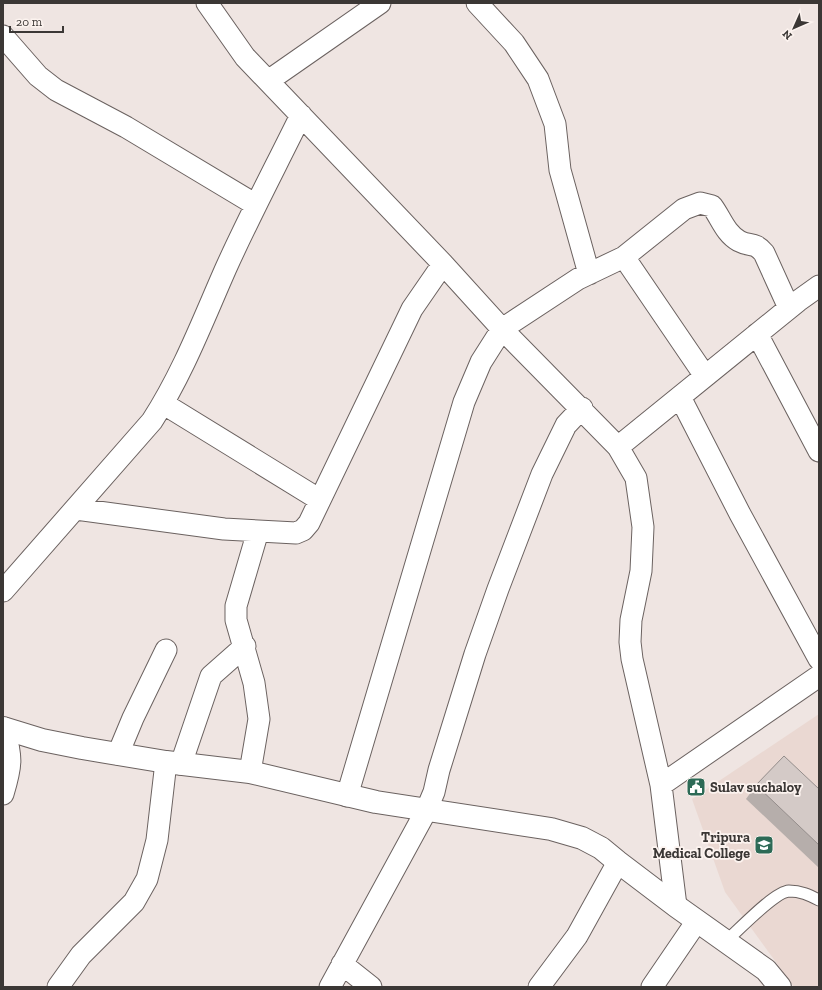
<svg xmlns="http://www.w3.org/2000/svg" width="822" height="990" viewBox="0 0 822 990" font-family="'Zilla Slab',serif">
  <rect width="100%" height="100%" fill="#efe5e2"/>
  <path fill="#ead8d2" d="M819,714V987H794L725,892L692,799Z"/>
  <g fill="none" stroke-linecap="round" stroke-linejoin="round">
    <g stroke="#6b6260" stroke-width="13">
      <path id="lane" d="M726,941C739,930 774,892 789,891C801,891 809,895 819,900"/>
    </g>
    <g stroke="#6b6260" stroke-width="23">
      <path id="street" d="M207,3L245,57L443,264L502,329L618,447L636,478L643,527L641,571L631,620L630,642L632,659L661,785L676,906
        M477,3L514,43L538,79L555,124L560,170L589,274
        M3,36L38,76L56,90L126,127L256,205
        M268,81L380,3
        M624,257L705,376
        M757,334L819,451
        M680,397L740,514L819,659
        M164,404L320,500
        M618,447L798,301L819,286
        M76,509L224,529L296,533L303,530L309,523L412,309L443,264
        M3,591L152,421C183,373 203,320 226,268C249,217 276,166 301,115
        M118,754L133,718L166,650
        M181,764L211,676L245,646
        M250,772L259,719L254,683L236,620V606L258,531
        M661,785L819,676
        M3,794C12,764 12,758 4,728
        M347,796L464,402L481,362L502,329L578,279L624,257L684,209L700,203L712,206C721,218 725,233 739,241C750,247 754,241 764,253L789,308
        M342,964L371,987
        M58,987L81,955L134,902L147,879L157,840L166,762
        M330,987L426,811L434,792L439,770L475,654L498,589L542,474L566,425L582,408
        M539,987L577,936L618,862
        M652,987L697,921"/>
    </g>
    <g stroke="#6b6260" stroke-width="24">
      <path id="secondary" d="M3,728L42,740L82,748L166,762L250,772L376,802L551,829L582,838L601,848L618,862L676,906L766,970L780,987"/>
    </g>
    <use href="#lane" stroke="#fff" stroke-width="11"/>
    <use href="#street" stroke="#fff" stroke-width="21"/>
    <use href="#secondary" stroke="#fff" stroke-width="22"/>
  </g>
  <path fill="#b6aeab" d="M756,785L819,789V868L746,799Z"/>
  <path fill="#d4cac7" stroke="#948d8b" d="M784,756L819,789V845L756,785Z"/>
  <defs>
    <g id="civic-square" transform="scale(1)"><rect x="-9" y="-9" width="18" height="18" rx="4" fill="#2c6a56" stroke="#fcf3ef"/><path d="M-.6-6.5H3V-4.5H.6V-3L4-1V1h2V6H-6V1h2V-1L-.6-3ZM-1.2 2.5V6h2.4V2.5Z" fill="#fff"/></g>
    <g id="university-square" transform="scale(1)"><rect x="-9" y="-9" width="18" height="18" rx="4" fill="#2c6a56" stroke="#fcf3ef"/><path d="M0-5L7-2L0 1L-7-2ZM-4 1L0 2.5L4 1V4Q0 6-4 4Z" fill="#fff"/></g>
  </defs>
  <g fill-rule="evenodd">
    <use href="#civic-square" x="696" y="787"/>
    <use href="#university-square" x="764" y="845"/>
  </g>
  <g text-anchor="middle" stroke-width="3.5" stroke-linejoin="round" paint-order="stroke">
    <g font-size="14" font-weight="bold" fill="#3b3735" stroke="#fcf3ef" text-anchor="start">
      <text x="710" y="792">Sulav suchaloy</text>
      <text x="750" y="842" text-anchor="end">Tripura<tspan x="750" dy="16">Medical College</tspan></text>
    </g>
  </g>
  <rect width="822" height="990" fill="none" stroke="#3b3735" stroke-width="8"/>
  <g transform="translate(794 28) rotate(225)" stroke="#fcf3ef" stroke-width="3" paint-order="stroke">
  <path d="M0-3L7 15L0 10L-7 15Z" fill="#3b3735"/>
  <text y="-6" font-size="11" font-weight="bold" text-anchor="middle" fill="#3b3735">N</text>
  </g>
  <path d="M10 26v6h53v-6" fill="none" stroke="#3b3735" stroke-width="2"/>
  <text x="16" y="26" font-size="12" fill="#3b3735" stroke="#fcf3ef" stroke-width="3" paint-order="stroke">20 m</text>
</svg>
